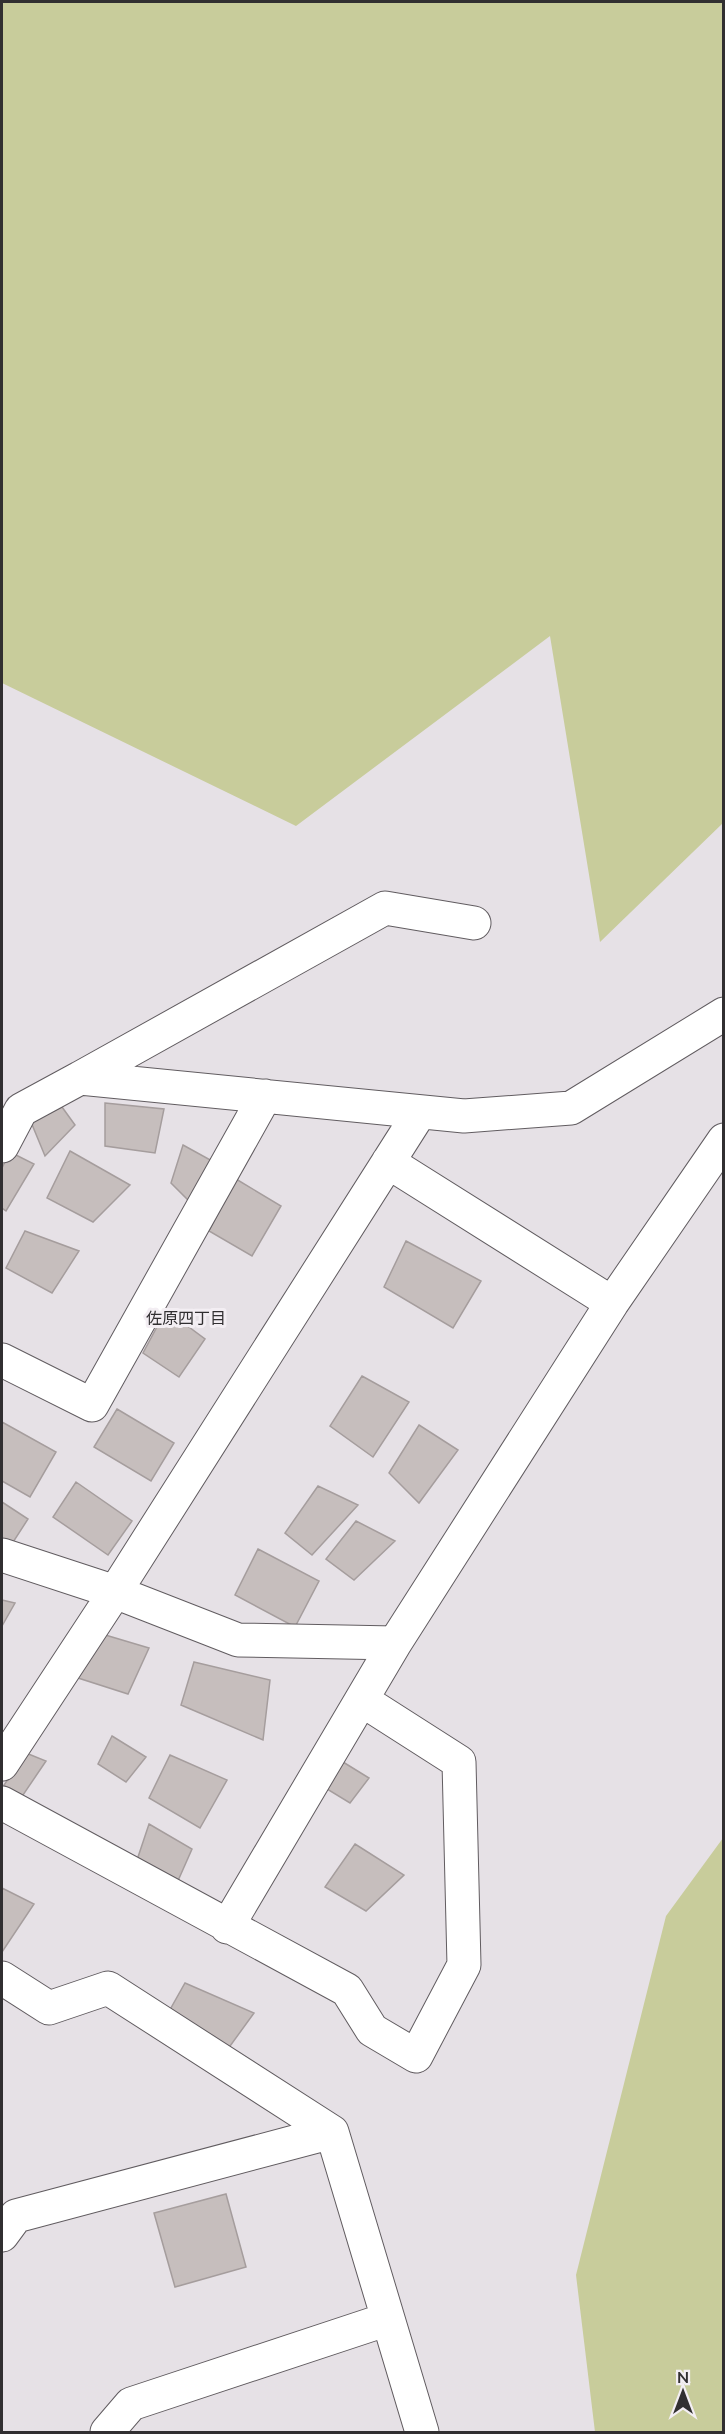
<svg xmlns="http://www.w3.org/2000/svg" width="725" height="2434" viewBox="0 0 725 2434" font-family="Mulish,'Noto Sans JP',sans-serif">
  <rect width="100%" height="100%" fill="#e6e1e6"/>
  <path fill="#c8cc9b" d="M2,2H723V823L600,942L550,636L296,826L2,683Z
    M723,1838V2432H595L576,2275L666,1916Z"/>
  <path fill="#c6bebd" stroke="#a59d9d" stroke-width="1.5" d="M105,1103L164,1109L155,1153L105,1146Z
    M62,1107L75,1125L45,1156L31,1122Z
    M183,1145L214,1162L189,1201L171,1183Z
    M70,1151L130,1185L93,1222L47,1198Z
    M10,1152L34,1164L6,1211L2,1208V1168Z
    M236,1179L281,1206L252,1256L209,1231Z
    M25,1231L79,1251L52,1293L6,1268Z
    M406,1241L481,1281L453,1328L384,1287Z
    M166,1310L205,1339L179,1377L143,1353Z
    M362,1376L409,1402L373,1457L330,1426Z
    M117,1409L174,1443L151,1481L94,1447Z
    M2,1422L56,1452L30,1497L2,1481Z
    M419,1425L458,1450L419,1503L389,1473Z
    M76,1482L132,1521L108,1555L53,1517Z
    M318,1486L358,1505L312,1555L285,1533Z
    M2,1502L28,1519L8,1550L2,1546Z
    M356,1521L395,1541L354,1580L326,1559Z
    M258,1549L319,1581L295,1627L235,1595Z
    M2,1600L15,1603L2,1626Z
    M102,1634L149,1648L128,1694L75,1677Z
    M194,1662L270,1680L263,1740L181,1705Z
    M112,1736L146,1757L126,1782L98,1764Z
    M26,1753L46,1761L21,1798L4,1785Z
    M170,1755L227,1780L200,1828L149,1798Z
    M343,1762L369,1778L350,1803L327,1789Z
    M149,1824L192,1849L177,1883L137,1860Z
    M355,1844L404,1875L366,1911L325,1887Z
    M2,1888L34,1904L2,1952Z
    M185,1983L254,2013L225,2053L167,2015Z
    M226,2194L246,2267L175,2287L154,2213Z"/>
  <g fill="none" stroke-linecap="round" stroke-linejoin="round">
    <g stroke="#615c60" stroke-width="35">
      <path id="minor" d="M80,1078L385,908L474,923
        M2,1146L21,1110L80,1078L464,1116L571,1108L724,1014
        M388,1162L612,1303
        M2,1360L92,1405L265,1096
        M2,1555L115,1592L238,1640L395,1643
        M2,1764L115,1592L420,1112
        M2,1803L347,1990L372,2030L416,2056L464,1965L459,1762L362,1700
        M227,1927L395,1643L612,1303L724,1140
        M2,1978L49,2008L108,1988L332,2132L422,2432
        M2,2235L16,2216L332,2132
        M107,2432L131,2404L388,2319"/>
    </g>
    <use href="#minor" stroke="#fff" stroke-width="33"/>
  </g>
  <g text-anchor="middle" stroke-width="6" stroke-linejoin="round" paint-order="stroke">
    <g font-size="16" fill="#312f31" stroke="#f3eef3">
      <text x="186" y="1324">佐原四丁目</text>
    </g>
  </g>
  <rect width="725" height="2434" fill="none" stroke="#312f31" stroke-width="6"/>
  <g transform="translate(683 2392)" stroke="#f3eef3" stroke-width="4.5" paint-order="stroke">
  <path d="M0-4.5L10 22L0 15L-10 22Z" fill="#312f31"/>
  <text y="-9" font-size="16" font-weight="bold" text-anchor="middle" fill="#312f31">N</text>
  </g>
</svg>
